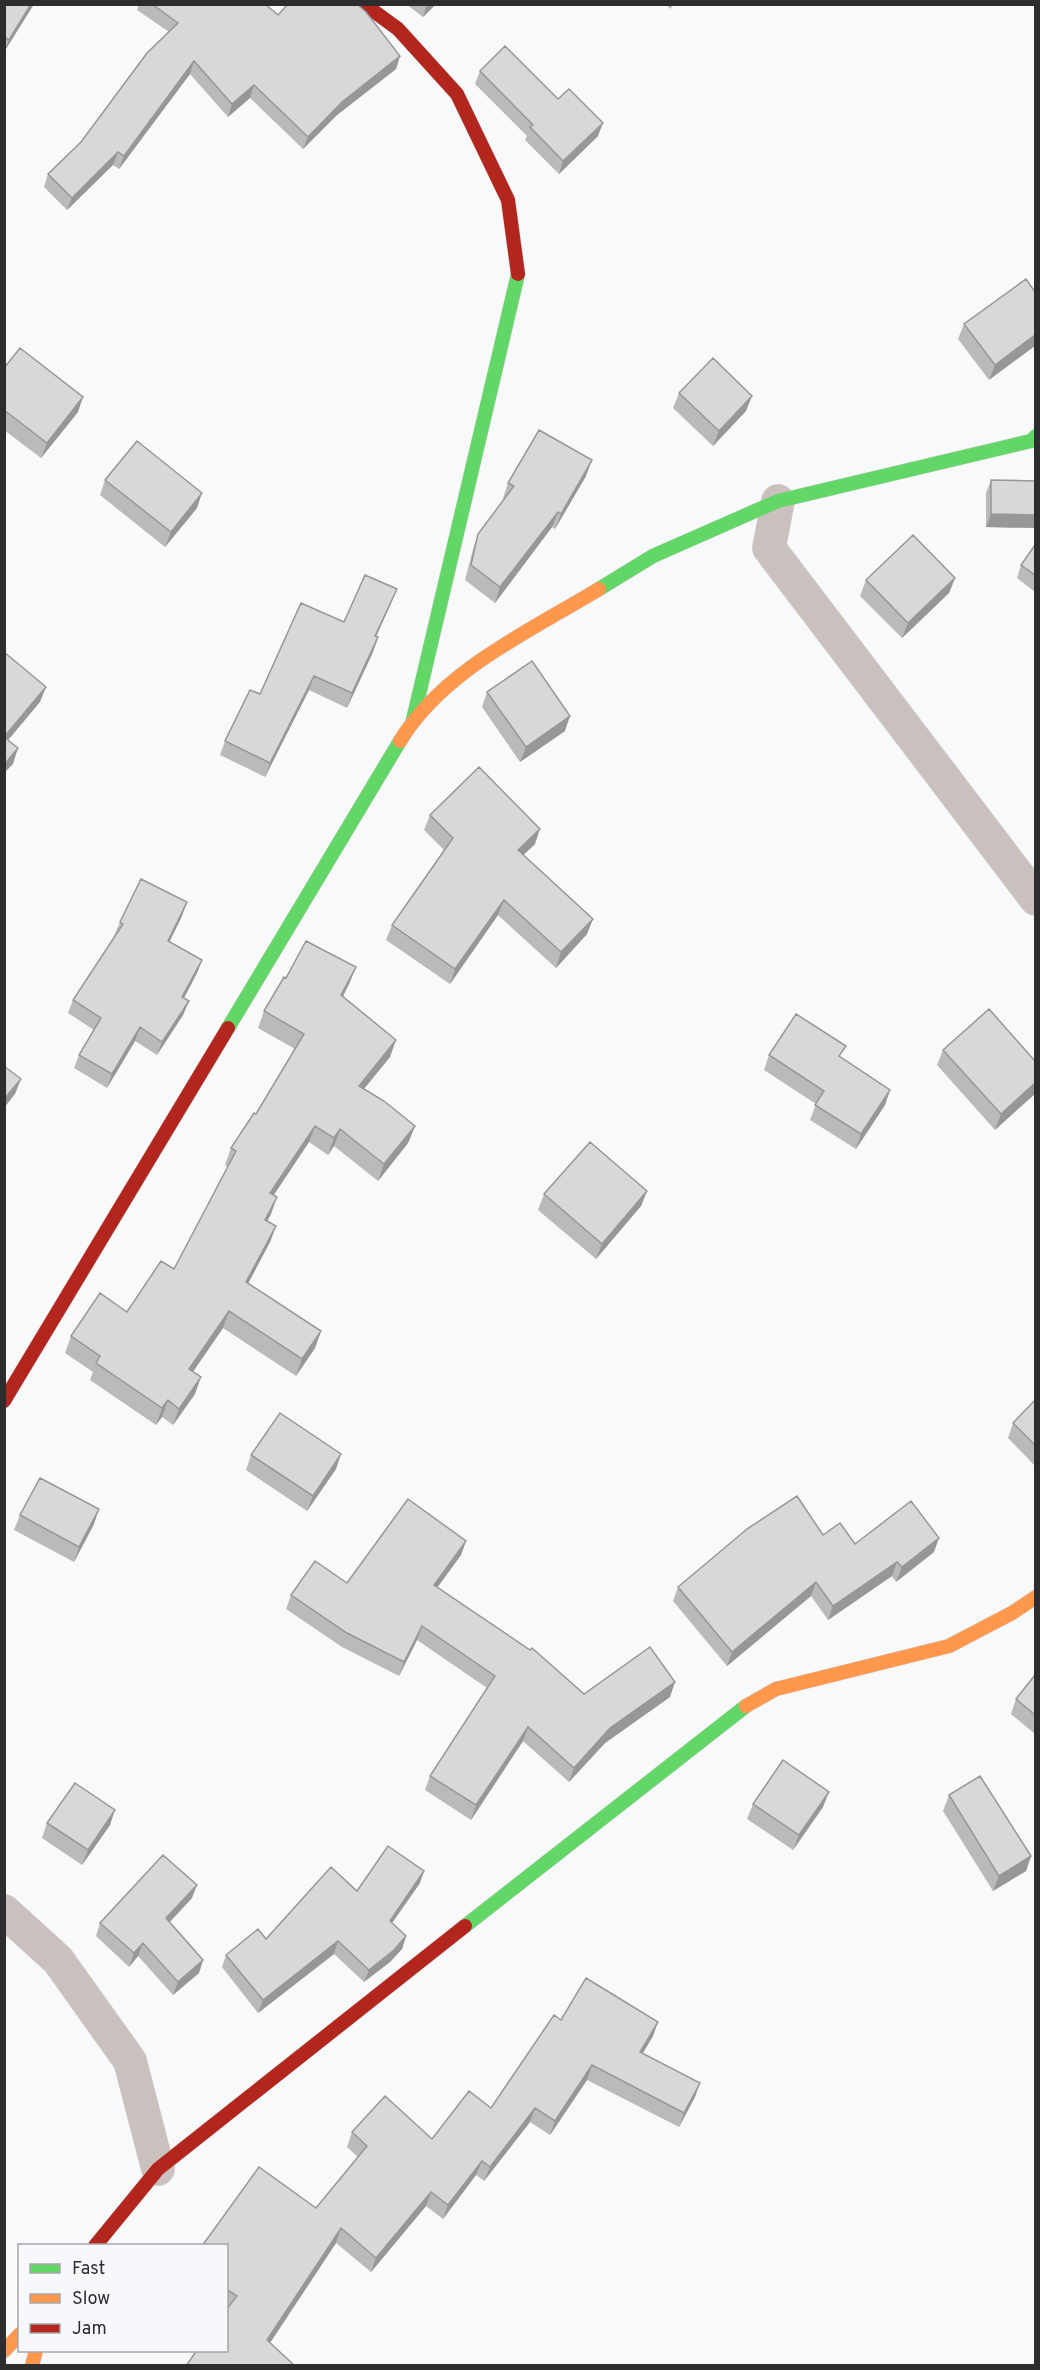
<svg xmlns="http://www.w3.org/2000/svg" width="1040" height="2370" viewBox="0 0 1040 2370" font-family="Overpass,sans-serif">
  <rect width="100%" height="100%" fill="#f8f9fa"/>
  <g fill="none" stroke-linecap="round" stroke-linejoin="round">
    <g stroke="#d3d4d5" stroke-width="34">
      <path id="street" d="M778,501L769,548L1036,899
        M4,1911L58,1960L130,2061L158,2169"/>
    </g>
    <g stroke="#d3d4d5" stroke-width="15">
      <path id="fast" d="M599,589L653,556L778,501L1031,441L1036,436
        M413,720L518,274
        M228,1028L400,741
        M465,1926L746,1706"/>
    </g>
    <g stroke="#d3d4d5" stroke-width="15">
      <path id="slow" d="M400,741C443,670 530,631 599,589
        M746,1706L776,1689L949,1646L1012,1613L1036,1597
        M4,2351L20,2334
        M32,2366L36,2350"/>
    </g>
    <g stroke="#d3d4d5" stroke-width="15">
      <path id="jam" d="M364,4L398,29L457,94L508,200L518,274
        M4,1401L228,1028
        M95,2246L158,2169L465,1926"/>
    </g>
    <use href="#street" stroke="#cac0be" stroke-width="33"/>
    <use href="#fast" stroke="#63d668" stroke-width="14"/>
    <use href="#slow" stroke="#ff974d" stroke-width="14"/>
    <use href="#jam" stroke="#b3261e" stroke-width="14"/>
  </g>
  <path fill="#bababb" d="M4,4H34L4,52Z
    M139,4H265L278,15L400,56L396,69L337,115L303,149L250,98L228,117L190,74L119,169L113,165L67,210L44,187L48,174L81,142L169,32L137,10Z
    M406,4H436L423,17Z
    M666,4H674L670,9Z
    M480,71L598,136L559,174L525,140L527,136L475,84Z
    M1035,292L989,380L958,339L964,324Z
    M4,368L78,412L41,458L4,430Z
    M679,393L746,411L713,446L673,408Z
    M586,476L555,529L552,527L495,603L465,580L473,549L478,534L504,499L503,498L508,483Z
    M105,480L197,508L165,547L100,495Z
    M991,480L1035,481V528L986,527V493Z
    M1035,545V592L1017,578L1021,565Z
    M955,578L949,593L902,638L860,596L866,580Z
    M397,589L391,603L376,637H378L373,652L347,708L309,690L265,777L220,755L225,741L260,694L344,622Z
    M487,692L565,731L520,762L482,707Z
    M430,815L535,844L523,855L587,934L556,968L498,915L450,984L386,940L392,925L444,850L424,830Z
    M182,916L169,942L202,960L197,973L184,998L189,1001L183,1015L157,1055L135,1041L107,1088L74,1068L79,1055L94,1030L68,1013L73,1000L115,937L114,936L120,922Z
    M356,967L349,984L343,996L390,1057L364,1089L415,1126L408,1143L378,1181L334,1146L328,1155L309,1142L273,1195L271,1214L267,1221L276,1226L270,1242L248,1283L321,1331L315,1348L296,1376L223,1328L193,1372L195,1394L173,1425L162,1417L156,1425L90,1380L93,1372L65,1353L71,1336L127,1312L174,1269L228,1167L225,1165L231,1148L256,1114L295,1049L258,1028L264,1011L286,978Z
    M943,1050L1035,1061L995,1130L937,1065Z
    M769,1055L841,1058L890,1090L885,1105L856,1149L810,1120L816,1104L764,1070Z
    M647,1191L641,1206L596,1259L538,1210L544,1194Z
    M1035,1400V1466L1008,1438L1013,1423Z
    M251,1455L336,1469L307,1511L246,1470Z
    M20,1515L94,1524L74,1562L14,1530Z
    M466,1541L461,1555L437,1588L584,1694L670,1697L605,1743L569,1782L523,1741L471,1820L425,1790L430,1776L487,1688L417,1640L399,1676L342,1647L286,1609L291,1595L347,1583Z
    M855,1544L934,1552L896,1582L892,1576L828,1620L811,1596L727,1666L673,1601L678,1587Z
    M1035,1675V1734L1011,1714L1016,1699Z
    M949,1795L1031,1856L1026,1871L993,1891L943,1811Z
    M753,1804L823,1807L793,1850L747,1819Z
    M47,1823L110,1825L82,1865L42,1838Z
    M420,1883L392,1923L406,1936L402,1949L390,1962L364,1982L334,1954L258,2013L222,1967L226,1955L266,1939L357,1891Z
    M192,1898L170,1922L203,1960L199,1973L173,1995L138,1956L129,1967L96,1936L100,1923Z
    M561,2020L653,2036L643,2053L695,2097L679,2127L587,2080L550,2135L530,2122L484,2181L476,2175L443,2219L426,2206L371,2272L336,2243L270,2343L226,2306V2246L316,2208L358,2157L347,2147L352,2132L432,2139L491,2108Z"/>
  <path fill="#979798" d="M31,4H34L4,52L9,40Z
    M427,4H436L423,17Z
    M400,56L396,69L337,115L303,149L308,137L342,102Z
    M194,61L190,74L119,169L124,156Z
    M254,85L250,98L228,117L232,104Z
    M603,123L598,136L559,174L563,161Z
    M118,152L113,165L67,210L72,198Z
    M1035,335V346L989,380L995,365Z
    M752,396L746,411L713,446L719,431Z
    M83,397L78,412L41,458L47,443Z
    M592,460L586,476L555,529L561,514Z
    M202,493L197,508L165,547L171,532Z
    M558,512L552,527L495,603L500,587Z
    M991,514L1035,515V528L986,527Z
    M955,578L949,593L902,638L908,623Z
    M397,589L391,603L370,650L375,636Z
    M378,637L373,652L347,708L352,693Z
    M314,676L309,690L265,777L270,763Z
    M46,687L40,702L4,745V737Z
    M570,716L565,731L520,762L526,747Z
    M18,748L13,764L4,773V765Z
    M540,829L535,844L512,866L518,850Z
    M504,900L498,915L450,984L455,969Z
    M187,902L182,916L163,955L168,941Z
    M593,919L587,934L556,968L561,952Z
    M202,960L197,973L177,1011L182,997Z
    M356,967L349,984L335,1012L341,995Z
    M189,1001L183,1015L157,1055L162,1042Z
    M140,1027L135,1041L107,1088L112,1074Z
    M396,1040L390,1057L353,1102L359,1086Z
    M21,1079L15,1094L4,1108V1099Z
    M1035,1083V1094L995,1130L1001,1114Z
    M890,1090L885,1105L856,1149L861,1134Z
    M315,1126L309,1142L264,1210L270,1193Z
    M415,1126L408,1143L378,1181L384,1164Z
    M340,1129L334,1146L328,1155L334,1138Z
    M647,1191L641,1206L596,1259L602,1244Z
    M277,1197L271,1214L259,1237L265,1220Z
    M276,1226L270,1242L240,1299L246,1282Z
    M229,1311L223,1328L183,1386L189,1369Z
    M321,1331L315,1348L296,1376L302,1359Z
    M201,1377L195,1394L173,1425L179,1409Z
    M168,1400L162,1417L156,1425L162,1408Z
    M341,1454L336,1469L307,1511L313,1496Z
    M99,1509L94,1524L74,1562L79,1547Z
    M939,1538L934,1552L896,1582L902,1567Z
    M466,1541L461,1555L428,1600L434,1585Z
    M897,1562L892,1576L828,1620L833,1606Z
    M816,1582L811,1596L727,1666L732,1652Z
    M422,1626L417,1640L399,1676L404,1662Z
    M675,1682L670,1697L605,1743L569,1782L574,1768L610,1728Z
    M528,1727L523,1741L471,1820L476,1805Z
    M829,1792L823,1807L793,1850L799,1835Z
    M115,1810L110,1825L82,1865L88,1850Z
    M1031,1856L1026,1871L993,1891L999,1876Z
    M424,1871L420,1883L385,1933L390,1921Z
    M197,1885L192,1898L161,1931L166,1918Z
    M406,1936L402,1949L390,1962L364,1982L369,1970Z
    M338,1941L334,1954L258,2013L263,2000Z
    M143,1943L138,1956L129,1967L134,1953Z
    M203,1960L199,1973L173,1995L178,1982Z
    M658,2022L653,2036L635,2066L640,2052Z
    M592,2065L587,2080L550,2135L555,2121Z
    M700,2083L695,2097L679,2127L684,2113Z
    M535,2108L530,2122L484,2181L490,2167Z
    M482,2161L476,2175L443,2219L448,2205Z
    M431,2192L426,2206L371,2272L376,2258Z
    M341,2228L336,2243L262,2355L267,2340Z"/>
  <path fill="#d8d8d9" stroke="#979798" stroke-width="1.5" d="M4,4H31L9,40L4,37Z
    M152,4H265L278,15L288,4H357L366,12L400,56L342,102L308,137L254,85L232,104L194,61L124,156L118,152L72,198L48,174L81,142L147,53L178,23Z
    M505,46L558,99L569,89L603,123L563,161L530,127L533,125L480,71Z
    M1026,279L1035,292V335L995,365L964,324Z
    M20,348L83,397L47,443L4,410V368Z
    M713,358L752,396L719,431L679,393Z
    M539,430L592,460L561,514L558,512L500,587L471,565L478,534L514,486L508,483Z
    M137,441L202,493L171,532L105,480Z
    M991,480L1035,481V515L991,514Z
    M913,535L955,578L908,623L866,580Z
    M1035,545V575L1021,565Z
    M365,575L397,589L375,636L378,637L352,693L314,676L270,763L225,741L250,690L260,694L301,603L344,622Z
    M4,652L46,687L4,737Z
    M532,661L570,716L526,747L487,692Z
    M4,737L18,748L4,765Z
    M479,767L540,829L518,850L593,919L561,952L504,900L455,969L392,925L453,838L430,815Z
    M141,879L187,902L168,941L202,960L182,997L189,1001L162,1042L140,1027L112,1074L79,1055L101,1018L73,1000L123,924L120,922Z
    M306,941L356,967L341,995L396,1040L359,1086L384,1101L415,1126L384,1164L340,1129L334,1138L315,1126L270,1193L277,1197L265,1220L276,1226L246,1282L321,1331L302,1359L229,1311L189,1369L201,1377L179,1409L168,1400L162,1408L96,1363L100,1356L71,1336L100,1293L127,1312L161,1261L174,1269L236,1151L231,1148L254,1113L256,1114L304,1034L264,1011L284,977L286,978Z
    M989,1009L1035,1061V1083L1001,1114L943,1050Z
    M796,1014L846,1046L839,1056L890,1090L861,1134L815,1105L824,1091L769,1055Z
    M4,1066L21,1079L4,1099Z
    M590,1142L647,1191L602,1244L544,1194Z
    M1035,1400V1445L1013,1423Z
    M280,1413L341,1454L313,1496L251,1455Z
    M40,1478L99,1509L79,1547L20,1515Z
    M797,1496L823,1535L840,1523L855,1544L911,1501L939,1538L902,1567L897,1562L833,1606L816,1582L732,1652L678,1587L747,1529Z
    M408,1499L466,1541L434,1585L530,1650L532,1648L584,1694L650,1647L675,1682L610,1728L574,1768L528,1727L476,1805L430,1776L495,1676L422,1626L404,1662L347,1633L291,1595L315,1561L347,1583Z
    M1035,1675V1715L1016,1699Z
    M783,1760L829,1792L799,1835L753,1804Z
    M980,1776L1031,1856L999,1876L949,1795Z
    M75,1783L115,1810L88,1850L47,1823Z
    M388,1846L424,1871L390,1921L406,1936L394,1950L369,1970L338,1941L263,2000L226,1955L258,1929L266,1939L331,1867L357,1891Z
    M163,1855L197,1885L166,1918L203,1960L178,1982L143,1943L134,1953L100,1923Z
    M586,1978L658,2022L640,2052L700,2083L684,2113L592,2065L555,2121L535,2108L490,2167L482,2161L448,2205L431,2192L376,2258L341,2228L267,2340L295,2366H186L197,2350H226V2310L237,2296L226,2289V2246H202L259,2167L316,2208L367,2146L352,2132L385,2096L432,2139L469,2091L491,2108L554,2015L561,2020Z"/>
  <rect width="1040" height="2370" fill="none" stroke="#2d2d2f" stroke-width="12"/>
  <rect x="18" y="2244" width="210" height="108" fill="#f7f8fb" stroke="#a6a7a9" stroke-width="1.5"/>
  <rect x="30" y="2264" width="30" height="9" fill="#63d668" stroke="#a6a7a9" stroke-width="1.5"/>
  <text x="72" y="2274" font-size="18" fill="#2d2d2f">Fast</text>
  <rect x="30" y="2294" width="30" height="9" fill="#ff974d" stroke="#a6a7a9" stroke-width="1.5"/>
  <text x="72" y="2304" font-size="18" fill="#2d2d2f">Slow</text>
  <rect x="30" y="2324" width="30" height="9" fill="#b3261e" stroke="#a6a7a9" stroke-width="1.5"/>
  <text x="72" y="2334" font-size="18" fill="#2d2d2f">Jam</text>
</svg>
